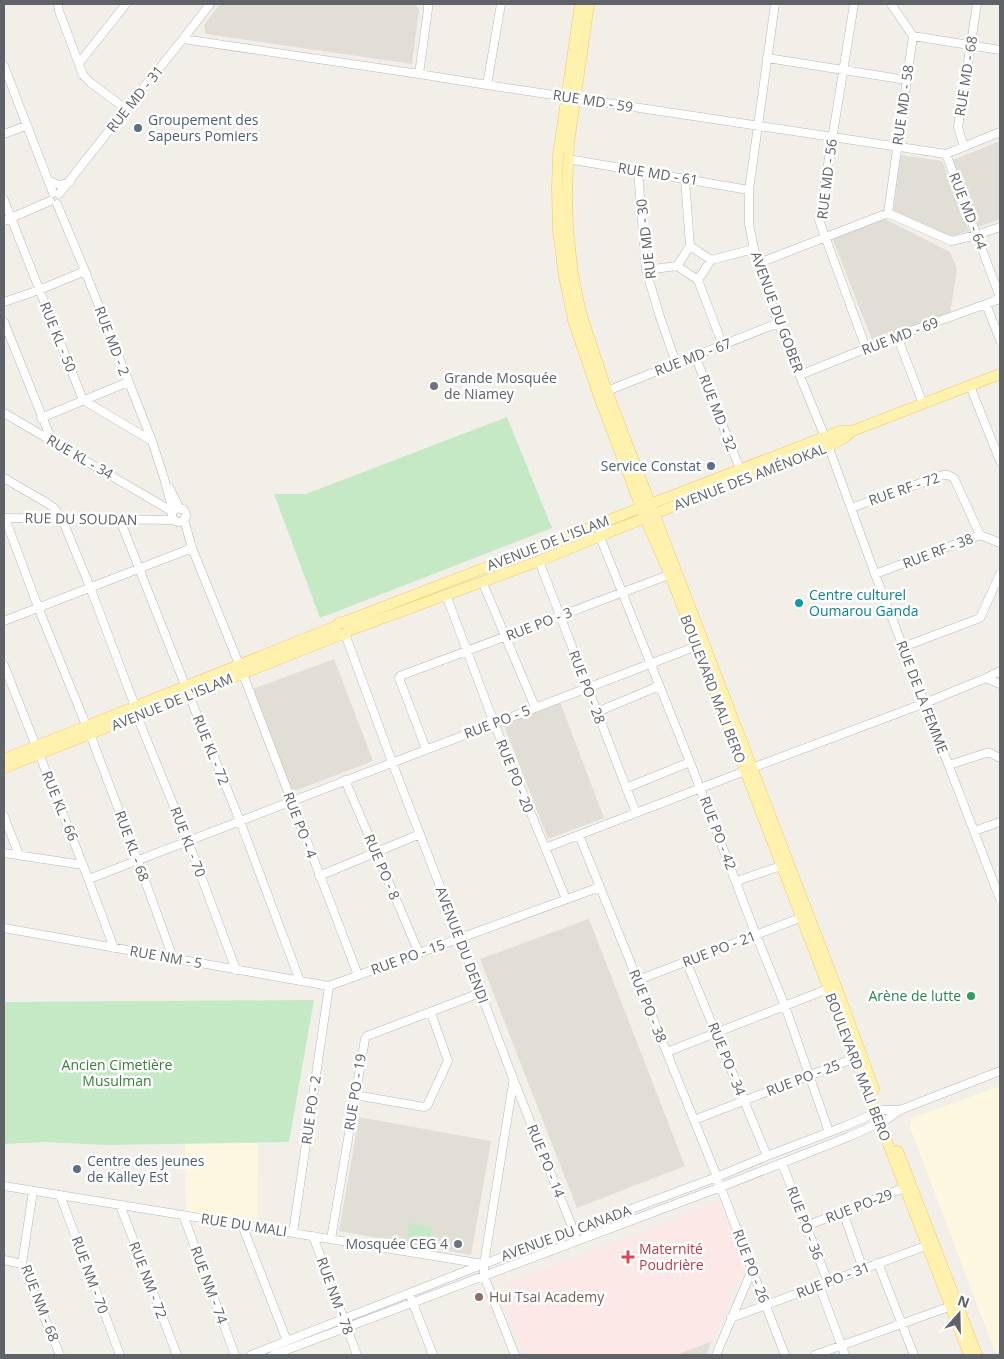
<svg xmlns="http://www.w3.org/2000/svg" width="1004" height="1359" viewBox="0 0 1004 1359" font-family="'Open Sans',sans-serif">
  <rect width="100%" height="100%" fill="#f1efe8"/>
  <path fill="#fef7e0" d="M1000,1086V1355H996L910,1127L912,1118Z
    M258,1143L257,1220L186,1212L185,1144Z"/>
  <path fill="#e1ded6" d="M220,4H415L419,9L412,64L206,34L204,25Z
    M1000,141V219L978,227L953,160Z
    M901,155L942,161L969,231L951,236L893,212Z
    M883,218L950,252L957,269L950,313L872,340L832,237Z
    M334,659L373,761L289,793L250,690Z
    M560,702L604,818L548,839L503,723Z
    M589,919L685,1166L577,1208L480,959Z
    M359,1117L491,1141L471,1255L339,1231Z
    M712,1341L706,1355H675Z"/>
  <path fill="#fce8e6" d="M719,1201L744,1267L712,1341L675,1355H525L502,1296L508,1283L643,1232Z"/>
  <path fill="#c5e8c5" d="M507,417L552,528L320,618L274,494H306Z
    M314,1000L289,1142L106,1145L46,1142L4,1144V1002Z
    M409,1223L432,1227L430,1241L407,1237Z"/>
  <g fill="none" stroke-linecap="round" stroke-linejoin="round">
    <g stroke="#b5b8bc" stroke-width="9">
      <path id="minor" d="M58,4L59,11L83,75L91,83L126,109
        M775,4L749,190V224L754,249L778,323L825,437L875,574L1000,899
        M854,4L819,220L866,348
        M913,36L1000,50
        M183,39L419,74L487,85L946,154L1000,132
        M767,58L907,80
        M79,63L126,4
        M4,66L53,193
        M419,74L428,9V4
        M487,85L501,4
        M4,134L26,126
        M964,147L958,127L977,4
        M946,154L1000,297
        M568,159L749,190
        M638,171L646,270L660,317L676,363
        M685,179L690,246
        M49,181L60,185L70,182
        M59,194L126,109L183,39L210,4
        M4,200L83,400L152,441
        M57,204L85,271L152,441L164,478L173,511
        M888,213L913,36L891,4
        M4,221L50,201
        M759,263L888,213L951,241L977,235L1000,227
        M677,266L690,246L711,260
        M646,270L677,266L698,280L711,260L754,249
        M698,280L723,346
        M4,302L39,290L85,271
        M986,304L1000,340
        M4,322L52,441
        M897,336L923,404
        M695,356L740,469
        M800,375L897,336L1000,299
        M970,386L1000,461
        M607,391L778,323
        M4,413L173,512
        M41,418L128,382
        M4,478L47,503L53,507L62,519L90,587L135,706
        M170,489L180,509
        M851,508L943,475H948L954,478L980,535
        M172 515a7 7 0 1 1 14 0a7 7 0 1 1-14 0Z
        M4,518L174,520
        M5,518L38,607L86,725
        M184,519L192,548L243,674L358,975
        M120,520L189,695L240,821L300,981
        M600,537L690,762L756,935L785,1006L829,1132
        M539,561L636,813
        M875,574L980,535L1000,543
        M482,581L535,707
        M446,595L494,723L566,899
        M4,621L192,548
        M345,634L392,762L460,938L514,1081L575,1234
        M903,647L980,618L1000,574
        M4,665L83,865L114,948
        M986,678L1000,671
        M597,712L659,686
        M137,716L188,841L236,970
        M90,734L138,861L173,958
        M426,749L399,678L400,676L674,573
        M949,765L986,753H990L1000,758
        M752,768L925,703L986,678L1000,684
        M345,780L419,953
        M626,788L690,762
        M4,816L19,855
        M974,831L1000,822
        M579,835L717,1177L752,1270L785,1355
        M545,848L745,771
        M4,853L83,865
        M319,876L420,834
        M89,879L702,644
        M737,881L781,866
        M4,928L329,986
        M686,961L767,1156
        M638,980L800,918
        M329,986L600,887
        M667,1052L833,987
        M513,1083L484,1264V1276L515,1355
        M355,1095L424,1107L427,1106L448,1061L431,1013
        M694,1120L855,1058
        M782,1163L828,1282
        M4,1186L483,1264
        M33,1191L22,1264L60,1355
        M60,1195L120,1355
        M120,1205L177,1355
        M843,1212L863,1269
        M183,1215L235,1355
        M242,1225L287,1341
        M806,1226L909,1186
        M293,1233L329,986
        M313,1236L357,1355
        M331,1239L365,1039L367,1036L480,993
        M4,1260L22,1264
        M878,1263L914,1355
        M819,1285L845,1355
        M411,1298L433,1355
        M731,1318L931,1244
        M251,1355L484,1264L717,1177L767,1156L848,1125L882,1110H900
        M273,1355L721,1187L848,1137L886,1120L900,1110L1000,1071
        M716,1355L752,1270
        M815,1355L954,1305"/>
    </g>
    <g stroke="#f2c960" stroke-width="11">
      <path id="major" d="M580,4L558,155L557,188L558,231L564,276L573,320L598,394L645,518L672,580L969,1355
        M589,4L569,143L567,193L568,230L573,274L581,313L607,391L836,986L874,1089
        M344,622L840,431H852
        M348,631L539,561L750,475L829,446L844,438L852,431L1000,374
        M4,759L336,626L340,622L347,624C350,628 349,632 344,635L339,634L336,631V626
        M4,768L340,635
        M898,1151L977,1355"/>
    </g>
    <use href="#minor" stroke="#fff" stroke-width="8"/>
    <use href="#major" stroke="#fff2af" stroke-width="10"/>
  </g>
  <g fill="#5c6f8a" stroke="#fff" stroke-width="2">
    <circle cx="138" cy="128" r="5"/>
    <circle cx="711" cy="466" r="5"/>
    <circle cx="77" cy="1169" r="5"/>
  </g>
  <g fill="#6b7280" stroke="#fff" stroke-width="2">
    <circle cx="434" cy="386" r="5"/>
    <circle cx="458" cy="1244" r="5"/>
  </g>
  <circle fill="#0f9aa8" stroke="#fff" stroke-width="2" cx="799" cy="603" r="5"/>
  <circle fill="#2e9e5b" stroke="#fff" stroke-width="2" cx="971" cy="996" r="5"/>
  <path fill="#e0444e" stroke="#fff" stroke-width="2" d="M625.5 1249.5h5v5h5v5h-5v5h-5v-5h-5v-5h5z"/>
  <circle fill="#8d6e63" stroke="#fff" stroke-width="2" cx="479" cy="1297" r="5"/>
  <g text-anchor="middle" stroke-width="5" stroke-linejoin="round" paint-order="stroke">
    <g font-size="14" fill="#5f6368" stroke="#fff">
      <text transform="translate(966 76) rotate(-81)" y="5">RUE MD - 68</text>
      <text transform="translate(135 99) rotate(-51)" y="5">RUE MD - 31</text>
      <text transform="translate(593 101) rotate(9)" y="5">RUE MD - 59</text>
      <text transform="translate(903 105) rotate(-82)" y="5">RUE MD - 58</text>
      <text transform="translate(658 174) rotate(9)" y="5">RUE MD - 61</text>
      <text transform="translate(827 179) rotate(-83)" y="5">RUE MD - 56</text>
      <text transform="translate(968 211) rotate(69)" y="5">RUE MD - 64</text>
      <text transform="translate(646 239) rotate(-97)" y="5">RUE MD - 30</text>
      <text transform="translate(777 312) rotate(70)" y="5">AVENUE DU GOBER</text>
      <text transform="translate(900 336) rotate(-21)" y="5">RUE MD - 69</text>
      <text transform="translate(58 337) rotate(68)" y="5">RUE KL - 50</text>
      <text transform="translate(112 341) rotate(69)" y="5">RUE MD - 2</text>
      <text transform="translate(693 357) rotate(-21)" y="5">RUE MD - 67</text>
      <text transform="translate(718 413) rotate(69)" y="5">RUE MD - 32</text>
      <text transform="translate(80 457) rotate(30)" y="5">RUE KL - 34</text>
      <text transform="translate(750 477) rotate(-21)" y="5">AVENUE DES AMÉNOKAL</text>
      <text transform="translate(904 489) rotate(-19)" y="5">RUE RF - 72</text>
      <text transform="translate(81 519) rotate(1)" y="5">RUE DU SOUDAN</text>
      <text transform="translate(548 543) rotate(-21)" y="5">AVENUE DE L'ISLAM</text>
      <text transform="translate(938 551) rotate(-21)" y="5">RUE RF - 38</text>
      <text transform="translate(539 624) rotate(-21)" y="5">RUE PO - 3</text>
      <text transform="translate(587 687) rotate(69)" y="5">RUE PO - 28</text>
      <text transform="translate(713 689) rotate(69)" y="5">BOULEVARD MALI BERO</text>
      <text transform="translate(922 697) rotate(69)" y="5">RUE DE LA FEMME</text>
      <text transform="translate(172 702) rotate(-22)" y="5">AVENUE DE L'ISLAM</text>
      <text transform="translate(497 722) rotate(-21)" y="5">RUE PO - 5</text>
      <text transform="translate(211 750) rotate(68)" y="5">RUE KL - 72</text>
      <text transform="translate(515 776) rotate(68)" y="5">RUE PO - 20</text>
      <text transform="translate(60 806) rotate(68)" y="5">RUE KL - 66</text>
      <text transform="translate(300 825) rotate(69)" y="5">RUE PO - 4</text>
      <text transform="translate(718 833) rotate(69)" y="5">RUE PO - 42</text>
      <text transform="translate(188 842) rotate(69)" y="5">RUE KL - 70</text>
      <text transform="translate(132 846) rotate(70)" y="5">RUE KL - 68</text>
      <text transform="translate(382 867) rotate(67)" y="5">RUE PO - 8</text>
      <text transform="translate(462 945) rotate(69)" y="5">AVENUE DU DENDI</text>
      <text transform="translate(719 949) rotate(-21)" y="5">RUE PO - 21</text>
      <text transform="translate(166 957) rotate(10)" y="5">RUE NM - 5</text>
      <text transform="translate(408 957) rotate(-20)" y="5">RUE PO - 15</text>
      <text transform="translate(648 1006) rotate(68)" y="5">RUE PO - 38</text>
      <text transform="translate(727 1059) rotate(68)" y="5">RUE PO - 34</text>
      <text transform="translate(858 1067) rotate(69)" y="5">BOULEVARD MALI BERO</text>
      <text transform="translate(803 1078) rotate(-21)" y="5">RUE PO - 25</text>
      <text transform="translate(355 1092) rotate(-81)" y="5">RUE PO - 19</text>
      <text transform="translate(311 1110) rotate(-82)" y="5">RUE PO - 2</text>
      <text transform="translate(546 1161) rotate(68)" y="5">RUE PO - 14</text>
      <text transform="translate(859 1206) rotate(-21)" y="5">RUE PO-29</text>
      <text transform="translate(805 1223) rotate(69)" y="5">RUE PO - 36</text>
      <text transform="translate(244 1225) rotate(9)" y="5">RUE DU MALI</text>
      <text transform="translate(566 1233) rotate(-20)" y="5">AVENUE DU CANADA</text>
      <text transform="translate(751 1266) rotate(69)" y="5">RUE PO - 26</text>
      <text transform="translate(90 1275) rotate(70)" y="5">RUE NM - 70</text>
      <text transform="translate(148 1280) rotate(69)" y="5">RUE NM - 72</text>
      <text transform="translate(833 1280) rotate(-21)" y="5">RUE PO - 31</text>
      <text transform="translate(209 1285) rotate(70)" y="5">RUE NM - 74</text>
      <text transform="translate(335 1296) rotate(70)" y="5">RUE NM - 78</text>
      <text transform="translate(40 1303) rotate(69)" y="5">RUE NM - 68</text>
    </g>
    <g font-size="14" fill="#4e5e75" stroke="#fff" text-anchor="start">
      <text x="148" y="125">Groupement des<tspan x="148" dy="16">Sapeurs Pomiers</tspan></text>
      <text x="701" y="471" text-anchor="end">Service Constat</text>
      <text x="87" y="1166">Centre des jeunes<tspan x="87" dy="16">de Kalley Est</tspan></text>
    </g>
    <g font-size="14" fill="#5b616d" stroke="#fff" text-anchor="start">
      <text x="444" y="383">Grande Mosquée<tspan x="444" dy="16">de Niamey</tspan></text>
      <text x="448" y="1249" text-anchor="end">Mosquée CEG 4</text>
    </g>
    <g font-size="14" fill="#0d838f" stroke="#fff" text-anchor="start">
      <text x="809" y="600">Centre culturel<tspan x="809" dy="16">Oumarou Ganda</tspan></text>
    </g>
    <g font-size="14" fill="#27864d" stroke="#fff" text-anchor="end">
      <text x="961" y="1001">Arène de lutte</text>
    </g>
    <g font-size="14" fill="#348238" stroke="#fff">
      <text x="117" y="1070">Ancien Cimetière<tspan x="117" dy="16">Musulman</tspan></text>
    </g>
    <g font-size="14" fill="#be3a42" stroke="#fff" text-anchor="start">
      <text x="639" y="1254">Maternité<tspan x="639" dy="16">Poudrière</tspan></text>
    </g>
    <g font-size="14" fill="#785e54" stroke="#fff" text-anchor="start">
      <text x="489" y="1302">Hui Tsai Academy</text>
    </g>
  </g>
  <rect width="1004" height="1359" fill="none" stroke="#5f6368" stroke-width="10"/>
  <g transform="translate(959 1314) rotate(20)" stroke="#ffffff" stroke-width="4" paint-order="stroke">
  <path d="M0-4L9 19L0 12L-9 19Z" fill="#5f6368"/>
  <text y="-8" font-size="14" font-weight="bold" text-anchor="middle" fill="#5f6368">N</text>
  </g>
</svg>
